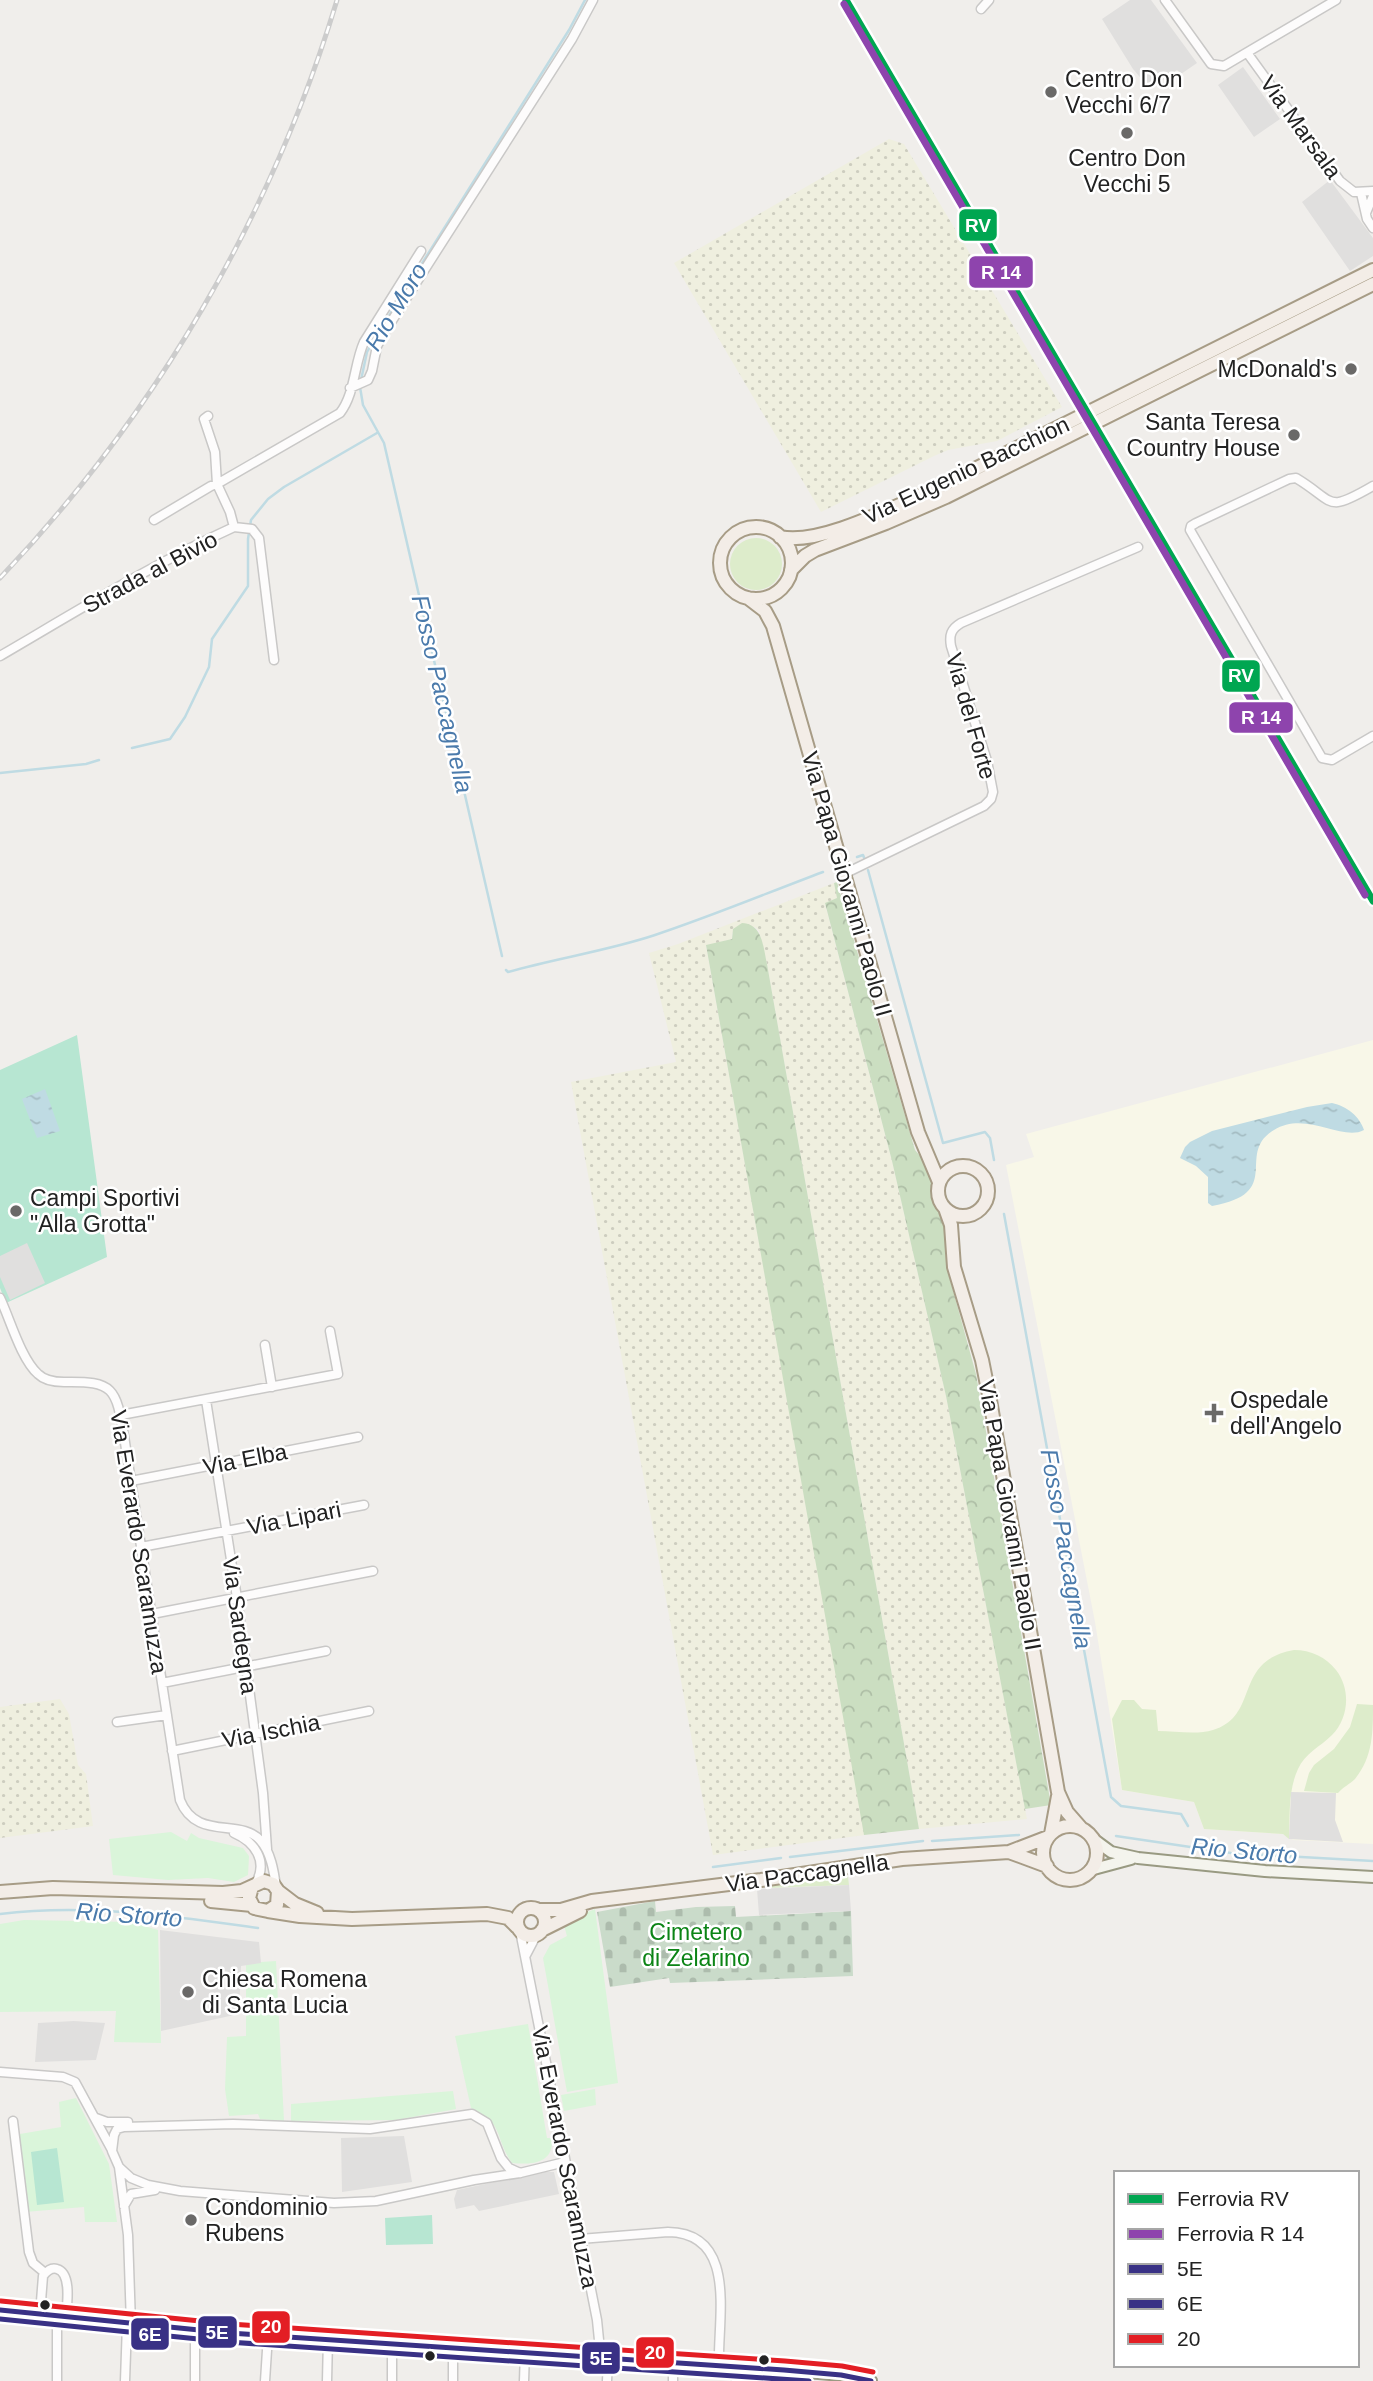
<svg xmlns="http://www.w3.org/2000/svg" width="1373" height="2381" viewBox="0 0 1373 2381" font-family="Helvetica,sans-serif">
  <defs>
    <pattern id="farmland-dots" width="8" height="8" patternUnits="userSpaceOnUse" patternTransform="scale(1.75)"><rect width="8" height="8" fill="#efefdf"/><path d="M2 2h.1M6 6h.1" fill="none" stroke="#cdcdbf" stroke-width="1.8" stroke-linecap="round"/></pattern>
    <pattern id="forest-crowns" width="20" height="18" patternUnits="userSpaceOnUse" patternTransform="scale(1.75)"><rect width="20" height="18" fill="#cbdec1"/><path d="M2 6a3 3 0 1 1 6 0M12 15a3 3 0 1 1 6 0" fill="none" stroke="#aebea6"/></pattern>
    <pattern id="cemetery-stones" width="16" height="16" patternUnits="userSpaceOnUse" patternTransform="scale(1.75)"><rect width="16" height="16" fill="#cadbca"/><path d="M2 7V4a2 2 0 0 1 4 0v3zM10 15v-3a2 2 0 0 1 4 0v3z" fill="#adbcad"/></pattern>
    <pattern id="water-ripples" width="26" height="14" patternUnits="userSpaceOnUse" patternTransform="scale(1.75)"><rect width="26" height="14" fill="#bfdbe3"/><path d="M2 4q2-2 4 0t4 0M15 11q2-2 4 0t4 0" fill="none" stroke="#a4bcc2"/></pattern>
  </defs>
  <rect width="100%" height="100%" fill="#f0eeeb"/>
  <path fill="#f8f7e8" d="M1373,1040V1844L1293,1840L1283,1834L1204,1829L1194,1802L1122,1790L1095,1622L1006,1165L1034,1157L1026,1134Z"/>
  <path fill="url(#farmland-dots)" d="M889,139L904,144L1062,407L997,441L948,450L934,456L821,512L674,263Z
    M834,883L838,898L825,904L892,1161L946,1396L1027,1819L919,1829L767,964L759,931L755,927L732,933V939L706,946L865,1835L713,1855L571,1082L676,1062L649,953L678,944Z
    M60,1699L69,1714L78,1765L86,1774L93,1826L0,1838V1707Z"/>
  <path fill="#ddeccb" d="M730 564a26 26 0 1 1 52 0a26 26 0 1 1-52 0Z
    M1294,1650C1311,1650 1326,1657 1336,1670C1351,1689 1349,1718 1332,1735C1320,1747 1305,1753 1298,1769C1288,1790 1290,1817 1289,1839L1283,1834L1204,1829L1194,1802L1122,1790L1112,1719L1122,1700H1134L1142,1709L1156,1710L1158,1731C1175,1731 1197,1735 1213,1730C1261,1715 1232,1661 1294,1650Z
    M1357,1704L1373,1705C1373,1732 1373,1757 1355,1779C1350,1784 1343,1787 1338,1793L1304,1791L1309,1773L1314,1765L1334,1749L1350,1727Z
    M843,1874L848,1877L849,1885L766,1888L767,1885Z"/>
  <path fill="url(#forest-crowns)" d="M837,882L915,1150L927,1164L933,1182L934,1199L943,1213L947,1227L945,1250L948,1272L976,1374L1051,1805L1025,1809L946,1396L892,1161L825,903L837,898L834,883Z
    M742,923C763,924 763,947 767,964L919,1829L864,1835L706,945L732,939L733,929Z"/>
  <path fill="url(#cemetery-stones)" d="M655,1901L656,1912L696,1907L735,1906L736,1917L851,1911L853,1976L670,1983L669,1978L610,1987L597,1912Z"/>
  <path fill="#daf5da" d="M171,1832L187,1841L191,1833L199,1838L243,1848L249,1856L248,1875L234,1882L208,1878L168,1880L113,1875L109,1839Z
    M595,1909L618,2083L567,2092L543,1958L550,1945L567,1936L563,1922Z
    M24,1920L130,1922L158,1930L161,2043L114,2042L116,2011L0,2012V1924Z
    M276,1961L284,2121L260,2119L258,2114L229,2116L225,2089L227,2037L246,2036V1963Z
    M528,2024L547,2138H552C554,2163 533,2165 512,2163C494,2137 505,2124 471,2108L455,2036Z
    M595,2089L596,2105L564,2111L561,2095Z
    M453,2091L456,2109L396,2120L291,2121V2104Z
    M76,2098L109,2164L117,2222H85L84,2207L25,2212L14,2135L61,2127L59,2102Z"/>
  <path fill="#b7e6d2" d="M77,1035L107,1257L6,1303L0,1288V1070Z
    M57,2148L64,2202L37,2205L31,2152Z
    M432,2215L433,2244L386,2245L385,2218Z"/>
  <path fill="#e0dfde" d="M1130,0H1151L1197,63L1181,74L1177,70L1150,89L1133,69L1102,19Z
    M1243,67L1280,119L1254,137L1218,85Z
    M1330,180L1373,238V256L1350,271L1302,202Z
    M27,1243L45,1283L10,1300L0,1277V1256Z
    M1291,1792L1336,1793L1335,1820L1343,1842L1289,1839Z
    M849,1885L851,1911L759,1915L757,1889Z
    M160,1930L259,1942L261,1963L241,1966L239,2014L161,2031Z
    M74,2021L105,2023L96,2060L35,2062L38,2023Z
    M404,2136L412,2182L342,2192L341,2138Z
    M541,2172H554L559,2194L479,2211L474,2205L456,2209L454,2199L457,2190Z"/>
  <path fill="url(#water-ripples)" d="M45,1089L60,1131L37,1138L22,1099Z
    M1332,1103C1347,1106 1360,1117 1364,1130C1342,1142 1306,1110 1274,1130C1234,1154 1286,1193 1212,1206L1208,1203V1177L1196,1166L1180,1158L1185,1147L1190,1142L1212,1131L1307,1107Z"/>
  <g fill="none" stroke-linecap="round" stroke-linejoin="round">
    <path stroke="#bfdbe3" stroke-width="2.5" d="M361,380L367,352L375,338L569,30L585,0
      M360,387L363,405L384,443L502,956
      M132,748L170,739L185,717L209,667L212,639L248,586V539L251,520L268,499L284,487L377,433
      M0,773L86,764L99,760
      M857,857L863,855L865,860
      M868,870L943,1143L985,1132L990,1138L994,1160
      M506,970L508,972C557,958 607,951 655,935C712,916 767,893 823,872
      M1004,1214L1111,1797L1121,1806L1181,1814L1188,1826
      M1116,1836L1231,1853L1373,1861
      M932,1841L1019,1835
      M790,1857L923,1841
      M713,1867L781,1858
      M0,1914C86,1903 172,1916 258,1928"/>
    <g stroke="#c9c8c7" stroke-width="11">
      <path id="street" d="M1165,0L1211,64L1224,66L1336,0
        M981,9L989,0
        M1248,54L1340,181L1354,192L1373,191
        M1361,193L1367,219L1373,228
        M1366,213L1373,196
        M350,388L368,380L372,371L377,346L386,330L572,39L593,0
        M1373,486C1325,514 1336,502 1296,478L1289,479L1196,523L1191,526L1190,530L1322,758L1332,760L1373,736
        M154,520L211,486L217,484L215,452L204,419L208,416
        M234,527L252,529L259,538L274,660
        M0,656C77,611 153,564 234,527L230,512L217,484L340,413C355,394 354,364 364,342L421,251
        M844,874L984,806L991,799L993,792L987,761L951,646C949,635 951,629 961,623L1138,547
        M0,1298C10,1319 21,1359 38,1374C45,1381 55,1382 64,1382C114,1381 116,1388 124,1436L180,1800C196,1841 240,1818 260,1840C271,1852 274,1872 276,1887
        M265,1345L272,1387
        M206,1400L237,1598L263,1793L267,1849
        M121,1415L338,1374L330,1331
        M131,1481L358,1437
        M141,1547L364,1505
        M152,1614L373,1571
        M162,1683L326,1651
        M117,1722L167,1715
        M172,1751L369,1711
        M234,1833C255,1842 268,1861 256,1883
        M520,1931L597,2320L601,2360
        M526,1955L537,1934
        M0,2072L63,2077L75,2082L112,2150
        M96,2118L107,2122H128
        M13,2121L29,2252L33,2263L45,2273
        M119,2167L128,2235L131,2324
        M520,2173L509,2168L501,2158L487,2123L472,2114L370,2129L233,2124L124,2127L117,2129L114,2135L112,2151L119,2167L131,2178L148,2185L180,2191L334,2203L376,2201L474,2180L520,2173L565,2162
        M124,2206L131,2194L155,2190
        M580,2239L668,2232C739,2233 717,2320 719,2366
        M40,2314L43,2276C47,2271 51,2267 57,2269C72,2273 67,2305 66,2317
        M57,2316V2381
        M195,2330V2381
        M736,2368V2381
        M125,2381L127,2324
        M265,2381L268,2335
        M327,2381L328,2339
        M392,2381V2343
        M453,2381V2348
        M524,2381L525,2352
        M607,2381L608,2360
        M673,2381V2363"/>
    </g>
    <g stroke="#999a82" stroke-width="14">
      <path id="secondary" d="M1092,1838L1111,1852L1138,1858L1265,1871L1373,1877
        M1090,1870L1131,1859
        M0,2310L229,2333L784,2370L841,2375L871,2381"/>
    </g>
    <g stroke="#a79c86" stroke-width="16">
      <path id="primary" d="M720 563a36 36 0 1 1 72 0a36 36 0 1 1-72 0Z
        M780,537C820,546 895,506 933,490L1373,270
        M791,570L805,556L815,550L886,523L946,497L1373,284
        M748,598L765,611L773,626L918,1132L939,1182
        M938 1191a25 25 0 1 1 50 0a25 25 0 1 1-50 0Z
        M946,1211L951,1225L954,1267L982,1360L990,1400L1058,1792L1067,1812L1081,1828
        M1043 1853a27 27 0 1 1 54 0a27 27 0 1 1-54 0Z
        M1051,1834L1058,1796
        M1009,1852L1048,1837
        M278,1891L295,1904L317,1913
        M0,1892L53,1888L223,1893L242,1891L264,1881L273,1884L278,1891L277,1905L268,1911L254,1908L249,1898L252,1887
        M211,1901L252,1905
        M517 1922a14 14 0 1 1 28 0a14 14 0 1 1-28 0Z
        M538,1910H561L592,1901L761,1880L902,1859L1009,1852L1047,1866
        M268,1911L300,1916L352,1919L487,1914L508,1918L517,1927
        M542,1930L580,1911"/>
    </g>
    <use href="#street" stroke="#fdfcfc" stroke-width="8"/>
    <use href="#secondary" stroke="#f4f4ed" stroke-width="10"/>
    <use href="#primary" stroke="#f3ede7" stroke-width="12"/>
    <g stroke="#ccc" stroke-width="5">
      <path id="rail" d="M0,578C155,415 272,216 337,0"/>
    </g>
    <use href="#rail" stroke="#fff" stroke-width="2.5" stroke-dasharray="8" stroke-linecap="butt"/>
    <g stroke="#fff" stroke-width="10">
      <path id="bus-1" d="M0,2310L229,2333L784,2370L841,2375L871,2381"/>
    </g>
    <g stroke="#fff" stroke-width="10">
      <path id="bus-2" d="M0,2319L228,2342L809,2381"/>
    </g>
    <g stroke="#fff" stroke-width="10">
      <path id="bus-3" d="M1,2301L230,2324L785,2361L842,2366L873,2372"/>
    </g>
    <use href="#bus-1" stroke="#393185" stroke-width="5"/>
    <use href="#bus-2" stroke="#393185" stroke-width="5"/>
    <use href="#bus-3" stroke="#e31e24" stroke-width="5"/>
    <g stroke="#fff" stroke-width="12">
      <path id="rail-1" d="M846,0L1373,901"/>
    </g>
    <g stroke="#fff" stroke-width="12">
      <path id="rail-2" d="M844,4L1365,895"/>
    </g>
    <use href="#rail-1" stroke="#00a651" stroke-width="7"/>
    <use href="#rail-2" stroke="#8e44ad" stroke-width="7"/>
  </g>
  <g fill="#6a6968" stroke="#fff" stroke-width="2.5">
    <circle cx="1051" cy="92" r="7"/>
    <circle cx="1127" cy="133" r="7"/>
    <circle cx="1351" cy="369" r="7"/>
    <circle cx="1294" cy="435" r="7"/>
    <circle cx="16" cy="1211" r="7"/>
    <path d="M1210.5 1402.5h7v7h7v7h-7v7h-7v-7h-7v-7h7z"/>
    <circle cx="188" cy="1992" r="7"/>
    <circle cx="191" cy="2220" r="7"/>
  </g>
  <g fill="#222" stroke="#fff" stroke-width="2.5">
    <circle cx="45" cy="2305" r="6"/>
    <circle cx="430" cy="2356" r="6"/>
    <circle cx="764" cy="2360" r="6"/>
  </g>
  <g text-anchor="middle" stroke-width="5" stroke-linejoin="round" paint-order="stroke">
    <g font-size="23" fill="#222" stroke="#fff" text-anchor="start">
      <text x="1065" y="87">Centro Don<tspan x="1065" dy="26">Vecchi 6/7</tspan></text>
      <text x="1127" y="166" text-anchor="middle">Centro Don<tspan x="1127" dy="26">Vecchi 5</tspan></text>
      <text x="1337" y="377" text-anchor="end">McDonald's</text>
      <text x="1280" y="430" text-anchor="end">Santa Teresa<tspan x="1280" dy="26">Country House</tspan></text>
      <text x="30" y="1206">Campi Sportivi<tspan x="30" dy="26">"Alla Grotta"</tspan></text>
      <text x="1230" y="1408">Ospedale<tspan x="1230" dy="26">dell'Angelo</tspan></text>
      <text x="202" y="1987">Chiesa Romena<tspan x="202" dy="26">di Santa Lucia</tspan></text>
      <text x="205" y="2215">Condominio<tspan x="205" dy="26">Rubens</tspan></text>
    </g>
    <g font-size="23" fill="#222" stroke="#fff">
      <text transform="translate(1301 127) rotate(54)" y="8">Via Marsala</text>
      <text transform="translate(966 470) rotate(-25)" y="8">Via Eugenio Bacchion</text>
      <text transform="translate(150 572) rotate(-28)" y="8">Strada al Bivio</text>
      <text transform="translate(971 716) rotate(74)" y="8">Via del Forte</text>
      <text transform="translate(847 884) rotate(74)" y="8">Via Papa Giovanni Paolo II</text>
      <text transform="translate(245 1459) rotate(-11)" y="8">Via Elba</text>
      <text transform="translate(1010 1515) rotate(80)" y="8">Via Papa Giovanni Paolo II</text>
      <text transform="translate(294 1518) rotate(-11)" y="8">Via Lipari</text>
      <text transform="translate(139 1542) rotate(81)" y="8">Via Everardo Scaramuzza</text>
      <text transform="translate(240 1625) rotate(82)" y="8">Via Sardegna</text>
      <text transform="translate(271 1731) rotate(-11)" y="8">Via Ischia</text>
      <text transform="translate(807 1873) rotate(-8)" y="8">Via Paccagnella</text>
      <text transform="translate(565 2157) rotate(79)" y="8">Via Everardo Scaramuzza</text>
    </g>
    <g font-size="23" fill="#0c8416" stroke="#fff">
      <text x="696" y="1940">Cimetero<tspan x="696" dy="26">di Zelarino</tspan></text>
    </g>
    <g font-size="24" font-style="italic" fill="#4a7aab" stroke="#fff">
      <text transform="translate(396 307) rotate(-59)" y="8">Rio Moro</text>
      <text transform="translate(442 694) rotate(77)" y="8">Fosso Paccagnella</text>
      <text transform="translate(1066 1549) rotate(80)" y="8">Fosso Paccagnella</text>
      <text transform="translate(1244 1851) rotate(5)" y="8">Rio Storto</text>
      <text transform="translate(129 1915) rotate(4)" y="8">Rio Storto</text>
    </g>
  </g>
  <g stroke="#fff" stroke-width="2.5">
    <rect x="958" y="208" width="40" height="34" rx="7" fill="#00a651"/>
    <rect x="968" y="255" width="66" height="34" rx="7" fill="#8e44ad"/>
    <rect x="1221" y="659" width="40" height="34" rx="7" fill="#00a651"/>
    <rect x="1228" y="701" width="66" height="33" rx="7" fill="#8e44ad"/>
    <rect x="251" y="2310" width="40" height="34" rx="7" fill="#e31e24"/>
    <rect x="197" y="2315" width="41" height="34" rx="7" fill="#393185"/>
    <rect x="130" y="2317" width="40" height="34" rx="7" fill="#393185"/>
    <rect x="635" y="2336" width="40" height="33" rx="7" fill="#e31e24"/>
    <rect x="581" y="2341" width="40" height="34" rx="7" fill="#393185"/>
  </g>
  <g font-size="19" text-anchor="middle" font-weight="bold" fill="#fff">
    <text x="978" y="232">RV</text>
    <text x="1001" y="279">R 14</text>
    <text x="1241" y="682">RV</text>
    <text x="1261" y="724">R 14</text>
    <text x="271" y="2333">20</text>
    <text x="217" y="2339">5E</text>
    <text x="150" y="2341">6E</text>
    <text x="655" y="2359">20</text>
    <text x="601" y="2365">5E</text>
  </g>
  <rect x="1114" y="2171" width="245" height="196" fill="#ffffff" stroke="#a7a7a7" stroke-width="2"/>
  <rect x="1128" y="2194" width="35" height="10" fill="#00a651" stroke="#a7a7a7" stroke-width="2"/>
  <text x="1177" y="2206" font-size="21" fill="#222222">Ferrovia RV</text>
  <rect x="1128" y="2229" width="35" height="10" fill="#8e44ad" stroke="#a7a7a7" stroke-width="2"/>
  <text x="1177" y="2241" font-size="21" fill="#222222">Ferrovia R 14</text>
  <rect x="1128" y="2264" width="35" height="10" fill="#393185" stroke="#a7a7a7" stroke-width="2"/>
  <text x="1177" y="2276" font-size="21" fill="#222222">5E</text>
  <rect x="1128" y="2299" width="35" height="10" fill="#393185" stroke="#a7a7a7" stroke-width="2"/>
  <text x="1177" y="2311" font-size="21" fill="#222222">6E</text>
  <rect x="1128" y="2334" width="35" height="10" fill="#e31e24" stroke="#a7a7a7" stroke-width="2"/>
  <text x="1177" y="2346" font-size="21" fill="#222222">20</text>
</svg>
